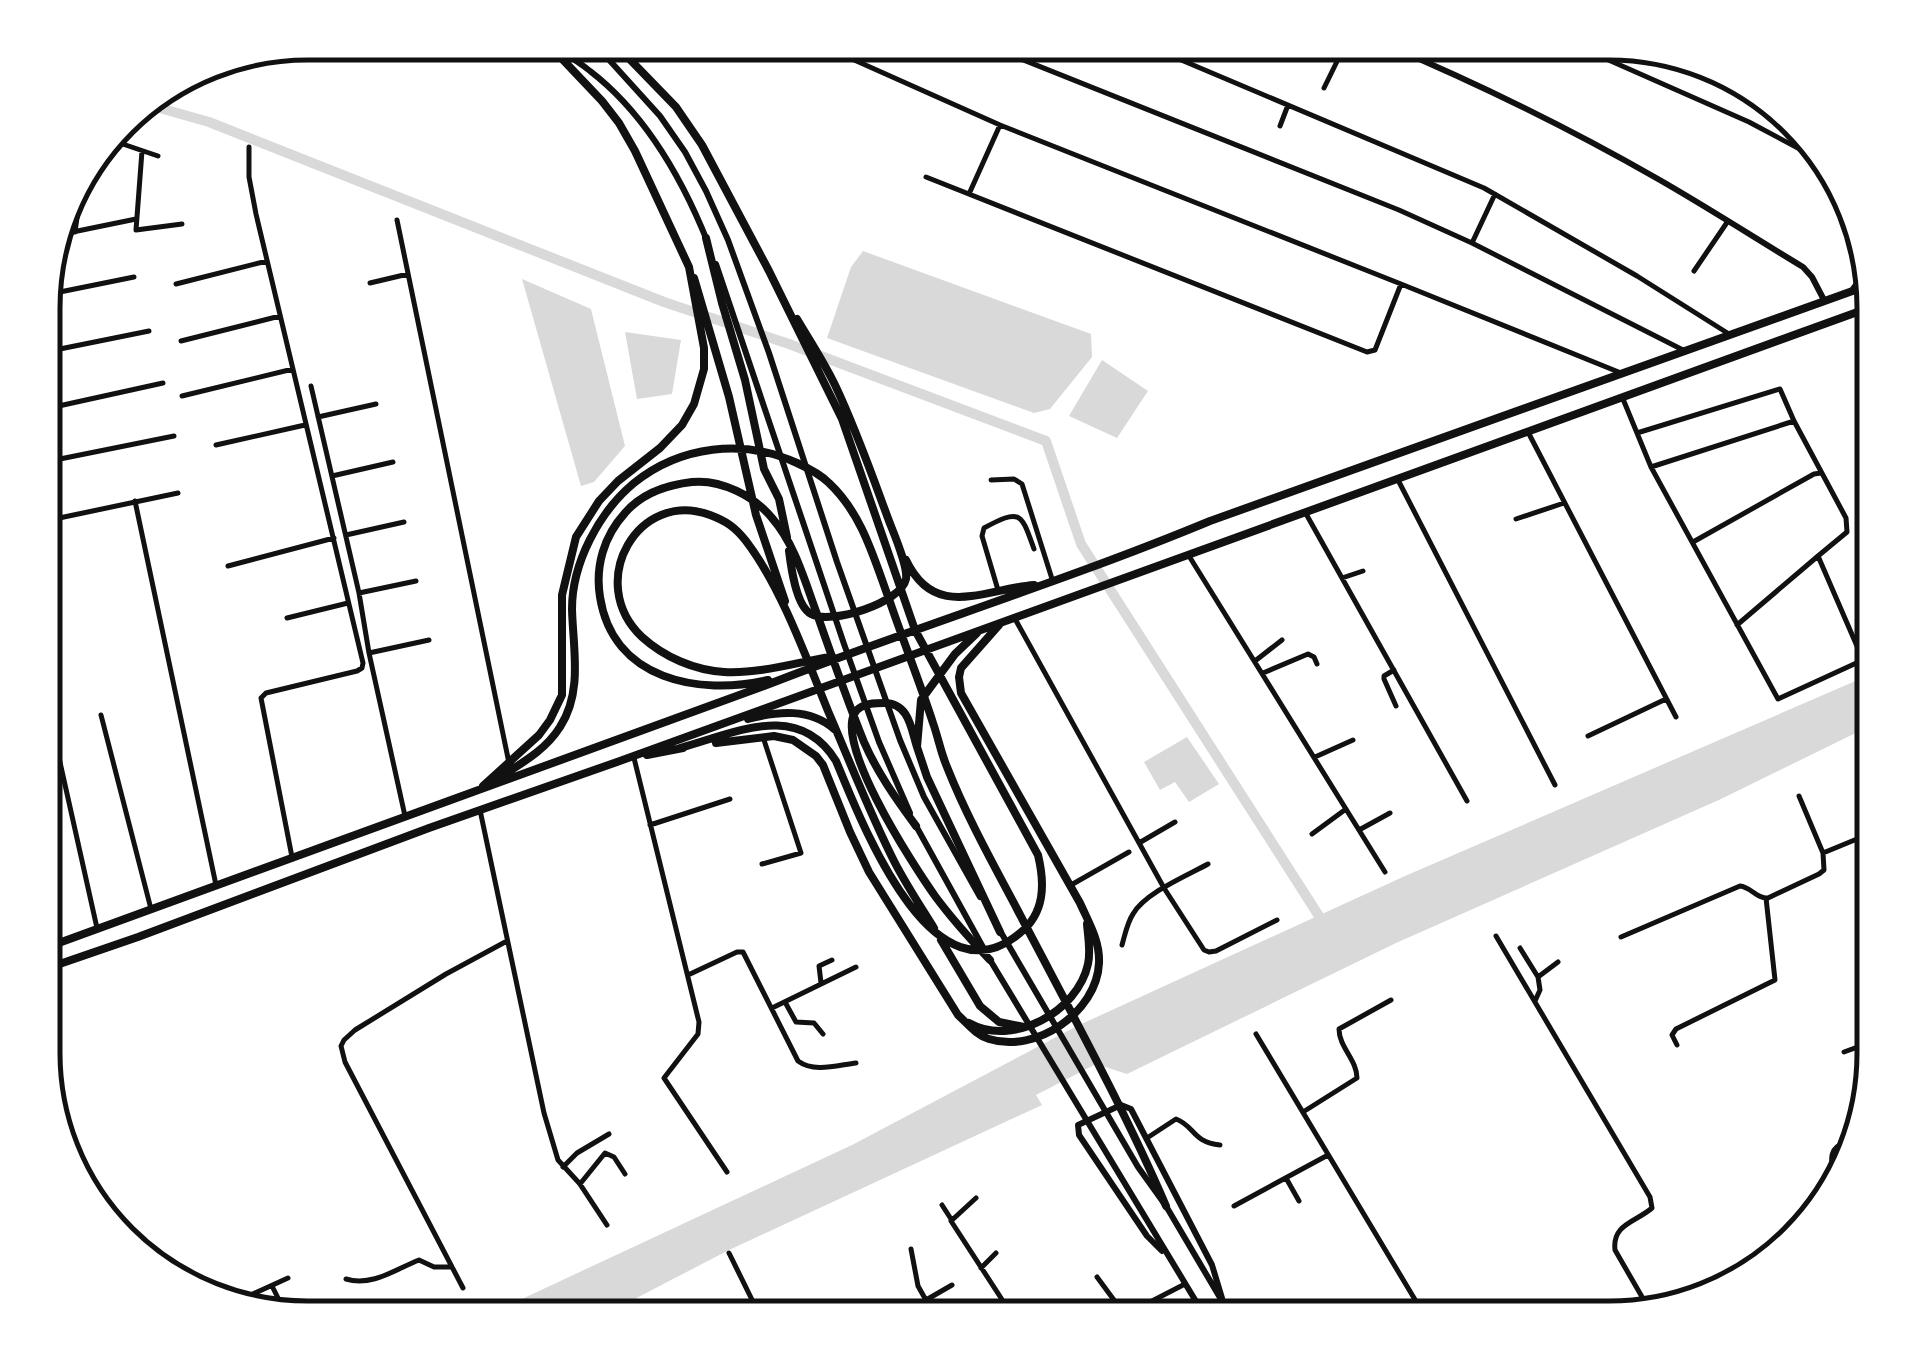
<svg xmlns="http://www.w3.org/2000/svg" width="1917" height="1361" viewBox="0 0 1917 1361" font-family="'Space Grotesk',sans-serif">
  <rect width="100%" height="100%" fill="#fff"/>
  <path fill="#d9d9d9" d="M863,251L1091,334L1092,357L1050,409L1034,413L827,338L851,267Z
    M522,279L591,309L625,446L594,482L581,486Z
    M625,332L681,340L672,394L637,399Z
    M1102,360L1148,391L1117,438L1069,416Z
    M1874,673V724L1721,799L1396,943L1127,1074L1096,1064L1036,1095L1042,1105L727,1251L598,1318H481L852,1145L1077,1026L1405,876Z
    M1187,737L1219,784L1189,802L1175,782L1160,790L1144,762Z"/>
  <g fill="none" stroke-linecap="round" stroke-linejoin="round">
    <path stroke="#d9d9d9" stroke-width="10" d="M142,103L209,122L664,302L789,344L1046,441L1081,544L1326,927"/>
    <path stroke="#111" stroke-width="5" d="M809,43L843,55L1000,125L1401,284L1621,373
      M981,43L1399,210L1472,243L1685,351
      M1141,43L1484,188L1637,276L1729,334
      M1570,43L1749,122L1824,162
      M1324,88L1346,43
      M1280,126L1288,105
      M108,139L158,156
      M249,147V177L256,214L363,663L362,668L357,671L266,693L261,698L292,857
      M142,151L136,230L182,224
      M926,177L1367,352L1375,350L1401,284
      M969,194L1000,125
      M397,220L509,763
      M75,232L84,168
      M58,235L136,219
      M1472,243L1495,194
      M1694,271L1728,221
      M370,283L408,274
      M176,284L267,261
      M1853,288L1868,268
      M45,295L134,277
      M181,341L280,316
      M45,352L149,331
      M311,386L359,593L369,653L405,816
      M182,396L293,369
      M1623,399L1651,467L1778,699L1863,660L1818,556L1847,532L1846,518L1794,421L1780,389L1637,433
      M45,409L163,383
      M318,417L376,404
      M1528,432L1676,717
      M216,445L305,425
      M45,462L174,436
      M1651,467L1794,421
      M332,476L393,462
      M1397,478L1555,785
      M991,480L1014,479L1022,484L1053,582
      M135,501L216,885
      M1305,512L1467,801
      M1516,519L1564,503
      M45,521L178,493
      M346,535L404,522
      M1693,542L1814,474L1821,473
      M1189,556L1385,872
      M228,566L334,538
      M1342,578L1363,571
      M998,590L982,536L984,528C1021,508 1021,513 1034,549
      M359,593L416,581
      M1014,617L1164,888L1204,950L1209,952L1216,951L1277,920
      M287,618L348,603
      M1737,625L1818,556
      M369,653L429,640
      M1255,661L1282,640
      M1394,670L1384,676V679L1396,706
      M1263,673L1308,654L1314,657L1317,664
      M45,695L97,928
      M101,715L151,909
      M1588,736L1666,699
      M1315,757L1353,740
      M634,758L699,1022L698,1034L664,1078L727,1172
      M1799,796L1823,853
      M480,810L544,1113L558,1160L580,1184L607,1225
      M650,825L730,799
      M1359,830L1390,813
      M1312,834L1346,809
      M1139,843L1175,822
      M762,864L801,853L763,737
      M1071,885L1129,852
      M1496,936L1650,1197L1652,1208C1636,1222 1612,1224 1615,1250L1649,1309
      M1621,937L1740,886C1751,887 1757,899 1768,898L1819,874L1824,870L1823,853L1874,832
      M1122,945C1125,935 1127,923 1133,914C1145,893 1186,876 1208,864
      M1520,948L1538,977
      M688,975L737,952H743L798,1061C814,1073 838,1065 856,1063
      M821,983L819,966L832,960
      M1535,1001L1540,990L1538,977L1558,962
      M785,1002L796,1022L814,1023L823,1034
      M772,1008L856,967
      M1256,1034L1426,1318
      M1677,1045L1672,1035L1676,1029L1775,980L1766,898
      M1844,1052L1874,1041
      M1303,1112L1357,1078C1357,1060 1339,1047 1339,1029L1391,1000
      M1147,1138L1176,1119C1195,1126 1192,1142 1220,1145
      M563,1167L577,1153L609,1134
      M1835,1174C1829,1158 1830,1147 1847,1142
      M1286,1178L1299,1201
      M580,1184L605,1153L614,1157L625,1174
      M976,1198L951,1221L1014,1318
      M942,1205L951,1219
      M1234,1206L1328,1155
      M911,1249L918,1286L936,1318
      M729,1253L761,1318
      M981,1268L996,1253
      M1097,1277L1125,1315
      M346,1279C372,1287 396,1269 419,1260L434,1267H452
      M272,1286L287,1316
      M463,1288L345,1062L341,1046L344,1040L355,1030L446,974L507,941
      M242,1299L288,1278
      M926,1300L952,1285
      M1119,1318L1185,1284"/>
    <path stroke="#111" stroke-width="6" d="M1382,43C1477,83 1569,128 1658,179C1707,207 1755,238 1803,267L1812,277L1824,300"/>
    <path stroke="#111" stroke-width="6" d="M588,43L602,52L660,116L685,152L706,191L728,240L769,353L837,562L900,740L924,797L980,897
      M551,45C564,53 578,61 590,71C646,114 682,178 708,243
      M716,264L844,644L879,742L910,813
      M915,824L984,949
      M999,929L1138,1167L1166,1206L1232,1318
      M990,960L1206,1318
      M1162,1251L1147,1236L1079,1135L1078,1125L1121,1105L1131,1109L1212,1265L1222,1298"/>
    <path stroke="#111" stroke-width="8" d="M614,43L676,107L702,145L769,271L842,419L915,630L1038,855C1045,884 1045,913 1020,933C931,1008 860,818 836,761C798,700 735,733 680,748
      M706,238L722,303L745,380L764,469L779,499L787,537
      M694,278L729,397L756,515L785,601
      M789,551C791,567 796,606 811,614C831,625 901,603 906,579C908,566 894,534 889,521C872,475 856,429 835,385C824,362 810,341 797,319
      M906,560C935,621 984,589 1034,585
      M977,633L955,654L921,700L917,747L927,777L1000,932
      M829,657C795,663 758,674 724,672C694,670 664,657 642,637C584,582 639,488 710,515C726,521 735,527 746,541C781,587 806,657 828,711C850,762 870,814 895,863C907,886 921,907 934,928
      M768,680C699,696 613,680 600,597C595,566 604,536 625,513C642,493 666,485 692,482C721,479 754,496 772,518C795,544 805,582 817,614C832,657 847,700 864,742C877,772 896,799 916,826
      M748,719C778,711 810,708 834,729
      M716,743L774,736L793,740L816,756L823,765L850,832L869,872L958,1015C968,1024 976,1035 989,1039C1036,1054 1097,1012 1099,963C1100,941 1089,923 1080,903L961,693L959,677L961,668L999,625
      M917,747C911,728 909,703 884,703C876,703 868,703 861,707C822,727 917,871 935,896C952,919 971,940 990,960
      M647,755L683,748
      M497,779C520,764 545,751 560,727C583,692 573,648 572,609C572,563 599,512 634,483C680,446 743,438 797,463C808,468 820,474 829,483C863,515 874,559 890,602C904,643 920,683 933,723C938,737 941,753 947,767C966,815 992,862 1017,909C1068,1007 1122,1104 1166,1206
      M483,786L539,735L550,720L562,695V595L576,537L599,501L618,481L660,448L682,425L694,404L704,369V348L689,267L635,151L619,123L602,101L547,43
      M941,940L980,1006L999,1022L1024,1027
      M45,948L764,686C912,628 1063,582 1210,521L1872,284
      M45,969L138,937L429,828L617,762L1874,306
      M969,1023C1013,1048 1078,1011 1088,964C1091,951 1088,937 1087,924"/>
  </g>
  <path d="M0 0H1917V1361H0ZM308 60H1609A248 248 0 0 1 1857 308V1053A248 248 0 0 1 1609 1301H308A248 248 0 0 1 60 1053V308A248 248 0 0 1 308 60Z" fill="#fff" fill-rule="evenodd"/>
  <path fill="none" stroke="#111" stroke-width="5" d="M308 60H1609A248 248 0 0 1 1857 308V1053A248 248 0 0 1 1609 1301H308A248 248 0 0 1 60 1053V308A248 248 0 0 1 308 60Z"/>
</svg>
